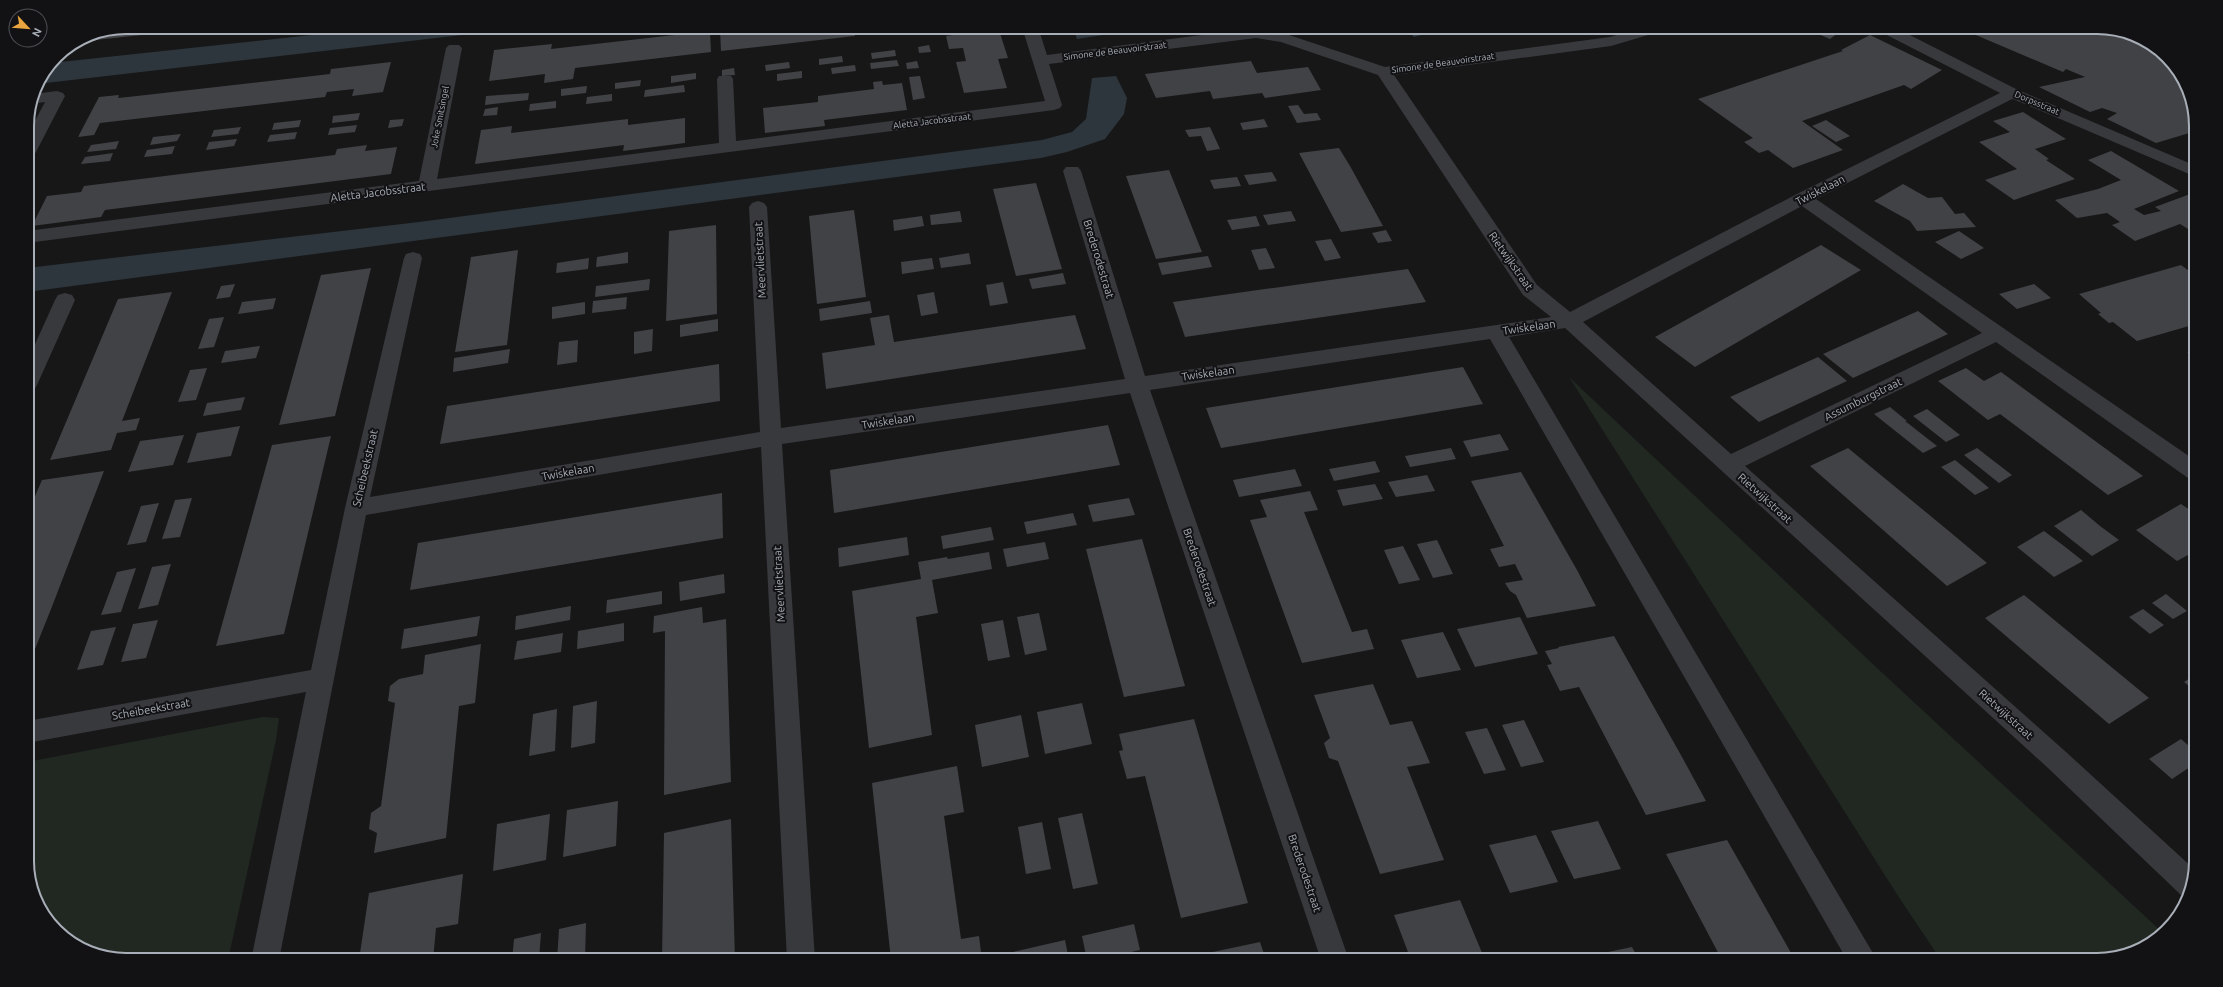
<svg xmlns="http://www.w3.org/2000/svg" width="2223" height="987" viewBox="0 0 2223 987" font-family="Ubuntu,sans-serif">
  <rect width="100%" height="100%" fill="#171718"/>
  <path fill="#212821" d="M1569,377L1877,668L2162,932L2152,943L2097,960H1941L1900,899Z
    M263,717L279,718L276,740L228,960H126L88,952L47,921L27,868V762Z"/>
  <path fill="#2d363c" d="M386,27H532L37,84L51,63Z
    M1073,27H1100L1103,35L1077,39Z
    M1402,27H1428L1429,29L1425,34L1414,37Z
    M1116,76L1127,98L1124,114L1105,139L1067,152L1041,158L27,292V268L419,222L1042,140L1072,132L1086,119L1092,78Z"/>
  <path fill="#414245" d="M126,27H207V28L77,42L88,34Z
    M744,27H877V28L854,31L855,36L721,51L720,30Z
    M913,27H925L926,30L915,32Z
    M957,27H998L1008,58L998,59L1007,88L964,93L956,62L966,61L963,48L949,49L946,36L959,34Z
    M1801,27H1846L1830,39Z
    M1957,27H2097L2135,35L2154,50L2149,51L2181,77L2196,120V131L2156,143L2107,119L2117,113L2102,108L2090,112L2039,87L2085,77L2066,69L2063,72Z
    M710,31L711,52L575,68L573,79L544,83L545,74L489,81L494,50L552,44L551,49Z
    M1870,35L1942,70L1911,89L1904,85L1802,121L1843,150L1793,168L1768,150L1759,153L1744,142L1753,138L1698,99L1843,51L1841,50Z
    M929,45L931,52L919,53L918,47Z
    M895,50L896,56L872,59L871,53Z
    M842,56L843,62L819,65V59Z
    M897,60L899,66L871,69L870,63Z
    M917,61L919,68L907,69L906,63Z
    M1251,61L1257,73L1308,67L1321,90L1265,98L1262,93L1213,99L1210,91L1156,98L1145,74Z
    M391,62L383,92L352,96L354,89L327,92L325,97L100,123L94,135L78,137L99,97L119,95L118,98L128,97L330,74L331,69Z
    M789,62L790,68L766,71L765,65Z
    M855,65L856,71L832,74L831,68Z
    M734,68L735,75L722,76V70Z
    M802,71V78L777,81V74Z
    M696,73V79L671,83V76Z
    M920,76L925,98L913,100L909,77Z
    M641,80L640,86L615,89V83Z
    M882,81L883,85L902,83L907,110L824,120L825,126L765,133L763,108L818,102V96L874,89L873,82Z
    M684,85L685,92L644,97L645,90Z
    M587,86L586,93L561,96V89Z
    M529,93L528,100L485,105L486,96Z
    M612,94V101L586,104L587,97Z
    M556,101V108L529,111L530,104Z
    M1298,105L1304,114L1317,113L1321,120L1297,123L1288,106Z
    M498,107L497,115L483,116L485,109Z
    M2023,112L2066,139L2035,149L2049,159L2046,160L2075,179L2014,200L1985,180L2017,169L1979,142L2010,132L1993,121Z
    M360,113L358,120L332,123L333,116Z
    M685,118V143L623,151L624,145L475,164L481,130L512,126L511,133L628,119V125Z
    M404,119L402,126L388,128L390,120Z
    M1264,119L1268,127L1243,130L1240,123Z
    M301,120L299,127L272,130L274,123Z
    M1826,120L1850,136L1836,142L1812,126Z
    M357,125L355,132L328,135L330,128Z
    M241,127L238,134L211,137L214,130Z
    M1210,127L1220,149L1207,151L1201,136L1189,137L1185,130Z
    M297,132L295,139L267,142L270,135Z
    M181,134L177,141L150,145L153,137Z
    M237,139L234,146L206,150L209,142Z
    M119,141L116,149L87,152L91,145Z
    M367,145L365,151L397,147L391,174L105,210L101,217L32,226L47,196L81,192L84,186L335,155L337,149Z
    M175,146L172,154L144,157L147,150Z
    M1339,148L1350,166L1383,226L1341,232L1299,153Z
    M2111,151L2179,191L2134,209L2144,215L2161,211L2155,207L2193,193L2196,195V234L2180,224L2135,241L2112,225L2120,222L2107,213L2077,218L2055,200L2098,189L2121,180L2088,160Z
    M113,153L110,161L81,164L85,157Z
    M1169,170L1202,252L1156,259L1126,176Z
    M1272,172L1277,181L1249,185L1244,175Z
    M1237,177L1241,186L1214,189L1210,180Z
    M1036,183L1062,269L1016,276L993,189Z
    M1903,184L1928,198L1942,197L1955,214L1964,213L1976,227L1917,231L1910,221L1874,201Z
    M854,210L866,297L817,304L809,216Z
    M960,211L962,222L931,225L930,215Z
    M1291,211L1296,221L1268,225L1263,215Z
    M922,216L924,226L894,231L893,220Z
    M1256,216L1260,226L1232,230L1227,220Z
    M716,225L717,314L666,321L669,231Z
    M1386,230L1392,241L1378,243L1372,233Z
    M1959,231L1984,248L1961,259L1935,242Z
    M1331,239L1341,258L1325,261L1315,241Z
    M1821,245L1861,270L1695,367L1655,337Z
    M1266,248L1275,268L1259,270L1251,250Z
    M518,250L507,345L455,352L471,257Z
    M628,252V263L596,267L597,257Z
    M969,253L971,264L941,268L939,258Z
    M1208,256L1212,267L1162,275L1158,263Z
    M589,258L588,269L556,273L557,263Z
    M932,258L934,269L902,274L901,262Z
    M2181,265L2196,276V324L2137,341L2113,322L2109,323L2098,314L2101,313L2079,294Z
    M371,268L335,416L279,425L321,275Z
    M1408,269L1426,302L1185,337L1173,302Z
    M1063,273L1066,284L1032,289L1029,279Z
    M650,279L649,290L595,297L596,286Z
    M1003,282L1008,303L990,306L986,285Z
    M235,284L230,297L216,299L221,286Z
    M2034,284L2051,298L2017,309L1999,294Z
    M172,292L122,421L140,418L136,430L117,433L111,450L50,460L118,299Z
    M934,292L938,313L921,316L917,295Z
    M627,297L626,309L592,313L593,301Z
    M276,298L273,309L238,314L242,302Z
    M870,301L872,313L820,321L819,309Z
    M585,302V314L552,319V307Z
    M1918,311L1948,334L1853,378L1823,354Z
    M889,315L894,342L1075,315L1086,349L826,389L822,353L875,345L870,318Z
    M224,317L214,347L198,349L209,319Z
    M718,319V331L680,337V325Z
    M653,329L652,351L634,354V332Z
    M578,340L577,362L557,365L559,342Z
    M260,346L256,358L221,363L225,351Z
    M510,349L508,363L453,372L454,358Z
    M2196,349V359L2187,352Z
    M1818,357L1847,381L1759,422L1730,397Z
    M719,364L720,401L440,444L447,406Z
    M1463,367L1483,404L1221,448L1206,408Z
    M207,368L196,400L178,402L190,370Z
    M1966,368L1984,381L2001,372L2143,476L2108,495L2000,414L1988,420L1938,381Z
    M245,397L241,410L203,416L207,403Z
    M1890,407L1907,421H1905L1937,446L1923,453L1874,414Z
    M1927,409L1960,435L1946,442L1913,416Z
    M1108,425L1120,465L834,513L830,470Z
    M240,426L231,456L187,463L197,433Z
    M1500,434L1509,450L1471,457L1463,441Z
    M184,435L173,465L128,472L140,441Z
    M331,436L284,634L216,646L272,445Z
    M1451,448L1456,459L1410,467L1405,456Z
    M1848,448L1950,532L1987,563L1947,586L1810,466Z
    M1977,448L1995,462L2012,475L1999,483L1964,455Z
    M1955,460L1971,473L1989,488L1975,495L1941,467Z
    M1375,461L1380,472L1334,481L1329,469Z
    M1295,469L1302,486L1239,497L1233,480Z
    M104,471L53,604L27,669V515L42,480Z
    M1521,472L1577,570L1596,606L1527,618L1516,595L1510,591L1505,583L1523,580L1515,564L1499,567L1490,549L1504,546L1471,481Z
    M1427,475L1435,491L1396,497L1388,482Z
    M1375,484L1383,499L1343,506L1337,490Z
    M1310,491L1318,510L1304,512L1352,632L1367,629L1374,649L1302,663L1250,520L1267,517L1260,500Z
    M722,493L723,538L410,590L418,543Z
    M192,498L180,537L162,539L175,500Z
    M1129,498L1135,515L1093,522L1088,505Z
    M159,503L146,542L127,545L141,506Z
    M2181,504L2196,514V561L2188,555L2177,561L2136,530Z
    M2081,510L2100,526L2119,540L2092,556L2054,526Z
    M1073,513L1077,525L1027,534L1024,522Z
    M991,527L994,540L943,549L941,536Z
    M2044,531L2064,546L2083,561L2054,577L2017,547Z
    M907,537L909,555L839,567L838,548Z
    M1142,539L1185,686L1124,697L1086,549Z
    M1437,540L1453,574L1433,578L1417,544Z
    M1045,542L1049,559L1007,567L1003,549Z
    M1403,546L1420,580L1399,584L1384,550Z
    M989,552L992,569L932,580L938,613L916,617L932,735L869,748L852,591L921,579L918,562L947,557L948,559Z
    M171,564L158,605L138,609L152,567Z
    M136,568L121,612L101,615L117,572Z
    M724,574L725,593L680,601L679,582Z
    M662,591V604L606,613L607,600Z
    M2166,594L2187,611L2173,619L2152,603Z
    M2024,595L2064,628L2149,698L2109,724L1985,618Z
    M571,606L570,620L515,630L516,616Z
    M702,607L703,623L726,619L731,782L664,795L665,631L653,633L654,616Z
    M2143,609L2164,625L2150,634L2129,617Z
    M1039,613L1047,650L1025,655L1017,617Z
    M480,616L477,636L401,649L404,629Z
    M1520,617L1538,654L1475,667L1457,629Z
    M158,620L146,658L121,662L133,624Z
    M1003,620L1010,657L988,661L981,624Z
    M624,623V641L577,649L578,631Z
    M116,627L103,665L77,670L91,631Z
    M1443,632L1461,670L1417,678L1401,640Z
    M563,633L561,652L514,660L517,641Z
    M1614,636L1682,757L1706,801L1646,815L1579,687L1560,691L1547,665L1552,664L1545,651L1559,648L1558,647Z
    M481,644L475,703L459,706L446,838L374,853L377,833L369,829L371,813L381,806L395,703L388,701L390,686L399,679L423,674L425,655Z
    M2196,674V692L2184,682Z
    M1373,684L1390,725L1412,721L1430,763L1407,767L1444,860L1380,874L1338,761L1329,758L1324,743L1330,738L1314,695Z
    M597,701L595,743L571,748L573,706Z
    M1082,703L1092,744L1045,754L1037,712Z
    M557,709L555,751L529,756L533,714Z
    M1021,715L1029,757L982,767L975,725Z
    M1194,719L1248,903L1181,918L1145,776L1127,779L1119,751L1123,750L1119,734Z
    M1524,720L1544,762L1521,767L1502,725Z
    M1487,728L1506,770L1484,774L1465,732Z
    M2181,739L2196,752V763L2172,779L2149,759Z
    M957,766L964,812L944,816L961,939L979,936L982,960H891L872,783Z
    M618,801L616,846L563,857L567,810Z
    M1082,813L1098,884L1073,889L1058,818Z
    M550,814L546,860L493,871L497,824Z
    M731,819L735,960H662L664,833Z
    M1598,821L1621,869L1574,879L1551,831Z
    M1042,822L1051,869L1026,874L1018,827Z
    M1536,835L1558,882L1510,893L1489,845Z
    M1727,840L1755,889L1795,960H1722L1666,854Z
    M463,874L458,924L436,928L433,960H359L369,893Z
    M1460,900L1485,960H1411L1394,915Z
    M586,923L585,960H557L559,929Z
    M1134,924L1140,950L1096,960H1087L1082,936Z
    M541,933L539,960H512L514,939Z
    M1065,940L1069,960H1014L1013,952Z
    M1260,942L1266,960L1183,958L1208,953Z
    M1632,947L1639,960H1612L1608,952Z"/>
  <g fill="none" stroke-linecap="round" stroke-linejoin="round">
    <path fill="#38393d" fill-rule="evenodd" d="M1022,27H1038L1047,55L1256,28L1289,35L1385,67L1610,37L1643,27H1668L1665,30L1611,46L1394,75L1537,285L1570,312L1797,194L2006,90H2018L2020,93L2018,96L1816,199L2196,461V480L2188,478L1996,342L1745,466L2066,752L2194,869L2189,898L2181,895L2048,768L1565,328L1509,337L1877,960H1847L1490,339L1150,390L1349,960H1321L1130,393L782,444L815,960H787L761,447L366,515L279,960H251L306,692L27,743V721L311,670L345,508L404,258L406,254L413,252L420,254L422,258L370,497L760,432L749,207L752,203L758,201L764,203L767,207L781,428L1125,379L1063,171L1066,167H1078L1081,171L1145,376L1551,317L1523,295L1378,75L1281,42L1256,38L1049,64L1062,105L1060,108L1054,110L27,243V231L419,181L446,48L449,45H459L462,48L437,179L719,143L717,79L719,76H731L733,79L736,141L1045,101ZM1802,206L1982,333L1731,454L1583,322Z
      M57,91L63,93L65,96L36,152L33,156L27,157V136L45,102L31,104L33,94Z
      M65,293L72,295L75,300L37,385L34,390L27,392V362L55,300L58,295Z"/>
    <path fill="#38393d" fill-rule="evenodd" d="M1874,27H1894L2018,90L2196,166V177L2006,96L1877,30Z"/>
  </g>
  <g text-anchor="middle" stroke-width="4" stroke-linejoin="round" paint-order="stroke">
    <g font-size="9" fill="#a9afb8" stroke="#121214">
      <text transform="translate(1115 51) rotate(-7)" y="3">Simone de Beauvoirstraat</text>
      <text transform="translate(1443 63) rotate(-8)" y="3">Simone de Beauvoirstraat</text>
      <text transform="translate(2037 103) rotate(23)" y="3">Dorpsstraat</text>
      <text transform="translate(440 117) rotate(-79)" y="3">Joke Smitsingel</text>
      <text transform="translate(932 121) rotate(-7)" y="3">Aletta Jacobsstraat</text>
    </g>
    <g font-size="11" fill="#a9afb8" stroke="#121214">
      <text transform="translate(1820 190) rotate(-27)" y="4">Twiskelaan</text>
      <text transform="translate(378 192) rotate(-7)" y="4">Aletta Jacobsstraat</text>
      <text transform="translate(1099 259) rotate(73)" y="4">Brederodestraat</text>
      <text transform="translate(760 260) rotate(-93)" y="4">Meervlietstraat</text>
      <text transform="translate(1511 261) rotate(55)" y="4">Rietwijkstraat</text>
      <text transform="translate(1529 327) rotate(-8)" y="4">Twiskelaan</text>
      <text transform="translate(1208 373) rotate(-8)" y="4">Twiskelaan</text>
      <text transform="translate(1863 399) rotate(-26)" y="4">Assumburgstraat</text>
      <text transform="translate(888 421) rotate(-9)" y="4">Twiskelaan</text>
      <text transform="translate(365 468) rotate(-77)" y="4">Scheibeekstraat</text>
      <text transform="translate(568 472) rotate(-10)" y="4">Twiskelaan</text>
      <text transform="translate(1765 498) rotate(42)" y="4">Rietwijkstraat</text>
      <text transform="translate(1200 567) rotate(71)" y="4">Brederodestraat</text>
      <text transform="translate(779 584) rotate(-93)" y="4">Meervlietstraat</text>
      <text transform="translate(151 709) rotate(-10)" y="4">Scheibeekstraat</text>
      <text transform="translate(2006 714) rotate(42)" y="4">Rietwijkstraat</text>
      <text transform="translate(1305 873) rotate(71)" y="4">Brederodestraat</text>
    </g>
  </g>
  <path d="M0 0H2223V987H0ZM126 34H2097A92 92 0 0 1 2189 126V861A92 92 0 0 1 2097 953H126A92 92 0 0 1 34 861V126A92 92 0 0 1 126 34Z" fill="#121214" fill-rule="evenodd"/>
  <path fill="none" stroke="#a9afb8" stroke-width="2" d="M126 34H2097A92 92 0 0 1 2189 126V861A92 92 0 0 1 2097 953H126A92 92 0 0 1 34 861V126A92 92 0 0 1 126 34Z"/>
  <g transform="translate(28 28) rotate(116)"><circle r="19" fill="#121214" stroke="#4e5156"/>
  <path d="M0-3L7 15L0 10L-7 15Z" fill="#e8a53f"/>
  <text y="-6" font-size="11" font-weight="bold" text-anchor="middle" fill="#a9afb8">N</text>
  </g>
</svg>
